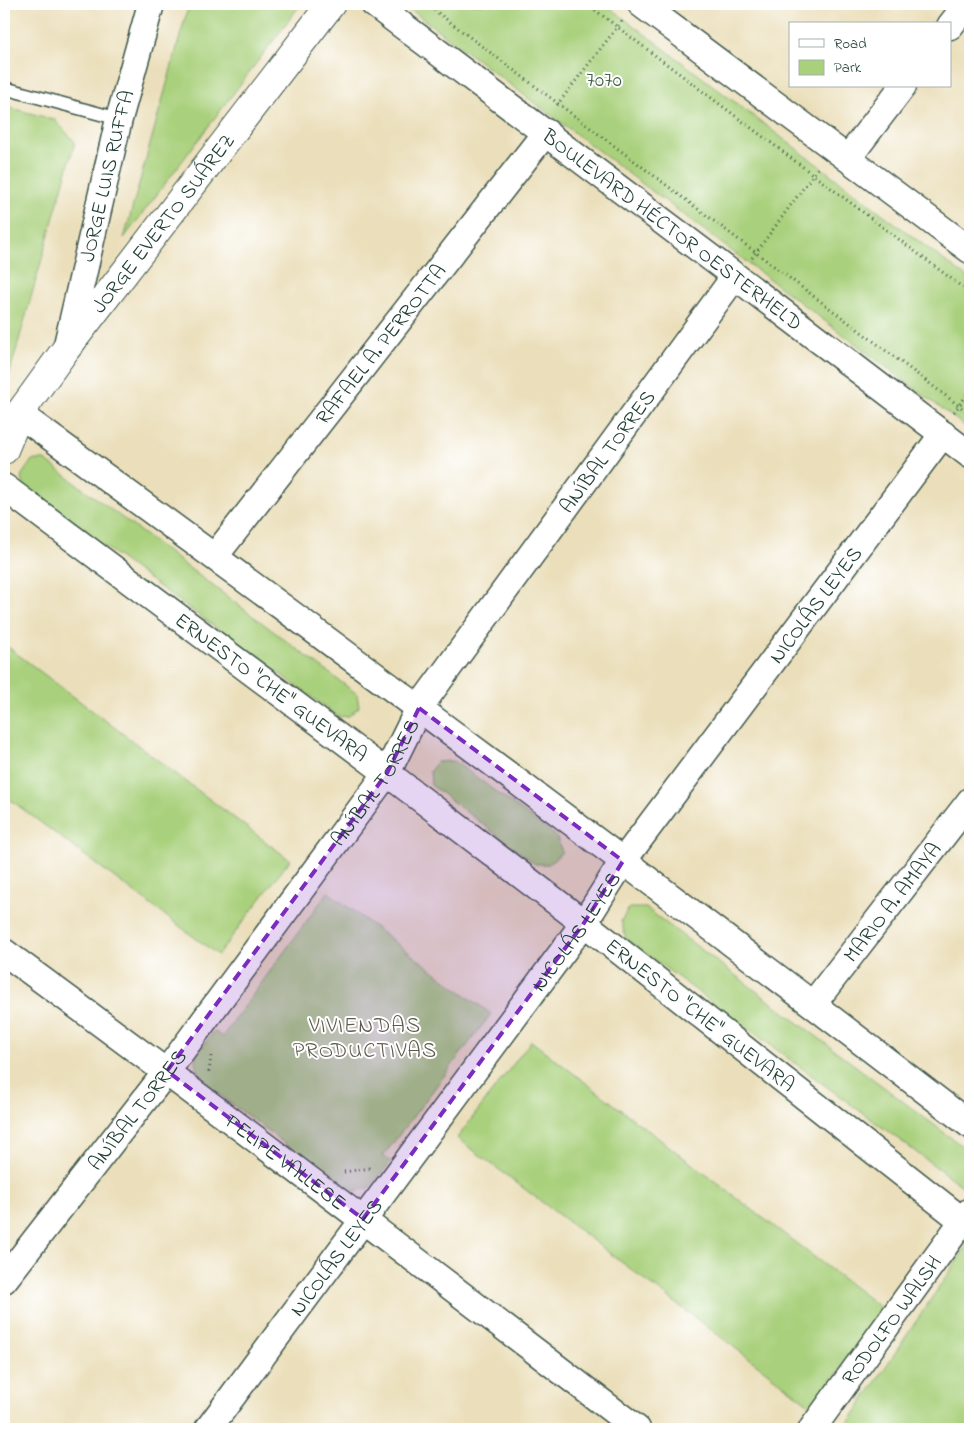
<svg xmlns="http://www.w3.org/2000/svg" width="974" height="1433" viewBox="0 0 974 1433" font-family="'Indie Flower',sans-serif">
  <rect width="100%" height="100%" fill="#fff"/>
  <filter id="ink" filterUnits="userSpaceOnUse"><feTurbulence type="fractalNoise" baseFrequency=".02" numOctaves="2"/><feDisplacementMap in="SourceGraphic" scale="10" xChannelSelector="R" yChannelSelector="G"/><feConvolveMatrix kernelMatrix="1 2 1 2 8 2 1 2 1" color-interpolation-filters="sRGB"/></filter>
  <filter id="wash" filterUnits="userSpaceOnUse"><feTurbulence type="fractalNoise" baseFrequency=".0096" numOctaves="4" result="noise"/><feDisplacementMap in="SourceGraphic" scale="20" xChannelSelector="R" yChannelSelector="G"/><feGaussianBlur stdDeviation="1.12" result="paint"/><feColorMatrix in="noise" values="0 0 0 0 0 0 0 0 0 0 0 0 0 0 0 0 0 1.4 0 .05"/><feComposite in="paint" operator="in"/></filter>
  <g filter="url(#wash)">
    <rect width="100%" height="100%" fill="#ebdfbb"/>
    <path fill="#a9d07b" stroke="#648658" d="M189,4H301L124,238Z
      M403,4H605L970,280V430Z
      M4,106L55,120L75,142L4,393Z
      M32,460H45L357,694L359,707L349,716L339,717L25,489L21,476Z
      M4,644L290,860L218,955L4,795Z
      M454,761L556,836L562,852L549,864H535L431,785L430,771L437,762Z
      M328,892L491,1014L383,1156L391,1162L369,1188L349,1192L199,1079L195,1057L214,1031L222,1037Z
      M629,908H646L970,1152V1186H962L626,939L621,921Z
      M531,1041L885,1311L812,1406L457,1138Z
      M970,1241V1429H844Z"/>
  </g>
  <g filter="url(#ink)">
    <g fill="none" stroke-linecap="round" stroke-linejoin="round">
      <g stroke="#3e5548" stroke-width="15">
        <path id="service" d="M4,88L119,119"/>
      </g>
      <g stroke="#3e5548" stroke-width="29">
        <g id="minor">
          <path id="s1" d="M374,4L735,276L970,455"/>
          <path d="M641,4L970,250"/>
          <path d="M950,26L967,4"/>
          <path d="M848,158L903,86"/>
          <path id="s2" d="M66,349L119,119L151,4"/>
          <path d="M19,414C339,647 657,884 970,1125"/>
          <path id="s3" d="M4,487L387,773L584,923L963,1221"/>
          <path id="s4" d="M215,556L546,132"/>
          <path id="s5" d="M4,952C217,1108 427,1268 637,1429"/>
          <path id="s6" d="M813,1004L970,801"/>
          <path id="s7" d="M4,1280L167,1071L387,773L419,708L735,276"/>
          <path id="s8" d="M208,1429L584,923L623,861L943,434"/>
          <path id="s9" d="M812,1429L970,1211"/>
        </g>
      </g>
      <g stroke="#3e5548" stroke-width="30">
        <g id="tertiary">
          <path id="s10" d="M4,450L19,414L66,349L331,4"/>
        </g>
      </g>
      <path stroke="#3e5548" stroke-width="3" stroke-dasharray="1 4" stroke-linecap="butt" d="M426,4L970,414
        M587,4L970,293
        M557,105L622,21
        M752,258L818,168
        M954,412L970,391
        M209,1072L211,1056
        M344,1172L370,1168"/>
      <use href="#service" stroke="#fff" stroke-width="12"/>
      <use href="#minor" stroke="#fff" stroke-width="26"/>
      <use href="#tertiary" stroke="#fff" stroke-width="28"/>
    </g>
  </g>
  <path fill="#7b2cbf" fill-opacity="0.2" stroke="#7b2cbf" stroke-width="4" stroke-dasharray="10 6" stroke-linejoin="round" d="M419,708L623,861L584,923L363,1219L167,1071L387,773Z"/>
  <g text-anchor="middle" stroke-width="4" stroke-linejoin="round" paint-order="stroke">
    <g font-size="21" fill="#426246" stroke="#fff">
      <text x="604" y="86">7070</text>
    </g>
    <g font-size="21" fill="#1f3d34" stroke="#fff">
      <text dy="7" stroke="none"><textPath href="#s2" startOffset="178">JORGE LUIS RUFFA</textPath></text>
      <text dy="7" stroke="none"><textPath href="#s10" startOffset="278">JORGE EVERTO SUÁREZ</textPath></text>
      <text dy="7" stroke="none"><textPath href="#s1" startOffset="374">BOULEVARD HÉCTOR OESTERHELD</textPath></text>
      <text dy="7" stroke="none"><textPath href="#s4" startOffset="269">RAFAEL A. PERROTTA</textPath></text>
      <text dy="7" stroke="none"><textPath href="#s7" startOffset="1026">ANÍBAL TORRES</textPath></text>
      <text dy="7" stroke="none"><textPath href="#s8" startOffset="1024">NICOLÁS LEYES</textPath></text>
      <text dy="7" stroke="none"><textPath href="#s3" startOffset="334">ERNESTO "CHE" GUEVARA</textPath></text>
      <text dy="7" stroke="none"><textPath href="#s7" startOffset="621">ANÍBAL TORRES</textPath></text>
      <text dy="7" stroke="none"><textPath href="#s6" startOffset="129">MARIO A. AMAYA</textPath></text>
      <text dy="7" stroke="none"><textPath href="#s8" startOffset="619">NICOLÁS LEYES</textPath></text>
      <text dy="7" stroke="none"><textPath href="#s3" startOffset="874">ERNESTO "CHE" GUEVARA</textPath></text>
      <text dy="7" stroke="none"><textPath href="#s7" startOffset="216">ANÍBAL TORRES</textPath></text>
      <text dy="7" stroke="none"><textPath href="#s5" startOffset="351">FELIPE VALLESE</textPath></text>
      <text dy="7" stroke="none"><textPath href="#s8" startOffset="214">NICOLÁS LEYES</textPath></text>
      <text dy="7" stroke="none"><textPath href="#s9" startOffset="135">RODOLFO WALSH</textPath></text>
    </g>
    <g font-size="22" letter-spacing="1" fill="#5f5a4e" stroke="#fff">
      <text x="365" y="1032">VIVIENDAS<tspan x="365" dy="25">PRODUCTIVAS</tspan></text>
    </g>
  </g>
  <rect width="974" height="1433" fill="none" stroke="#fff" stroke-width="20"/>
  <rect x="789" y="22" width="162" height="65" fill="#ffffff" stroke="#a5b1ae"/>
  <rect x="799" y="39" width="25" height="8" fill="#ffffff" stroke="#a5b1ae"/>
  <text x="834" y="48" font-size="15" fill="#1f3d34">Road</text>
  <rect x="799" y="60" width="25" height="15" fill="#a9d07b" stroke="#a5b1ae"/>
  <text x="834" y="72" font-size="15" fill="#1f3d34">Park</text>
</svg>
